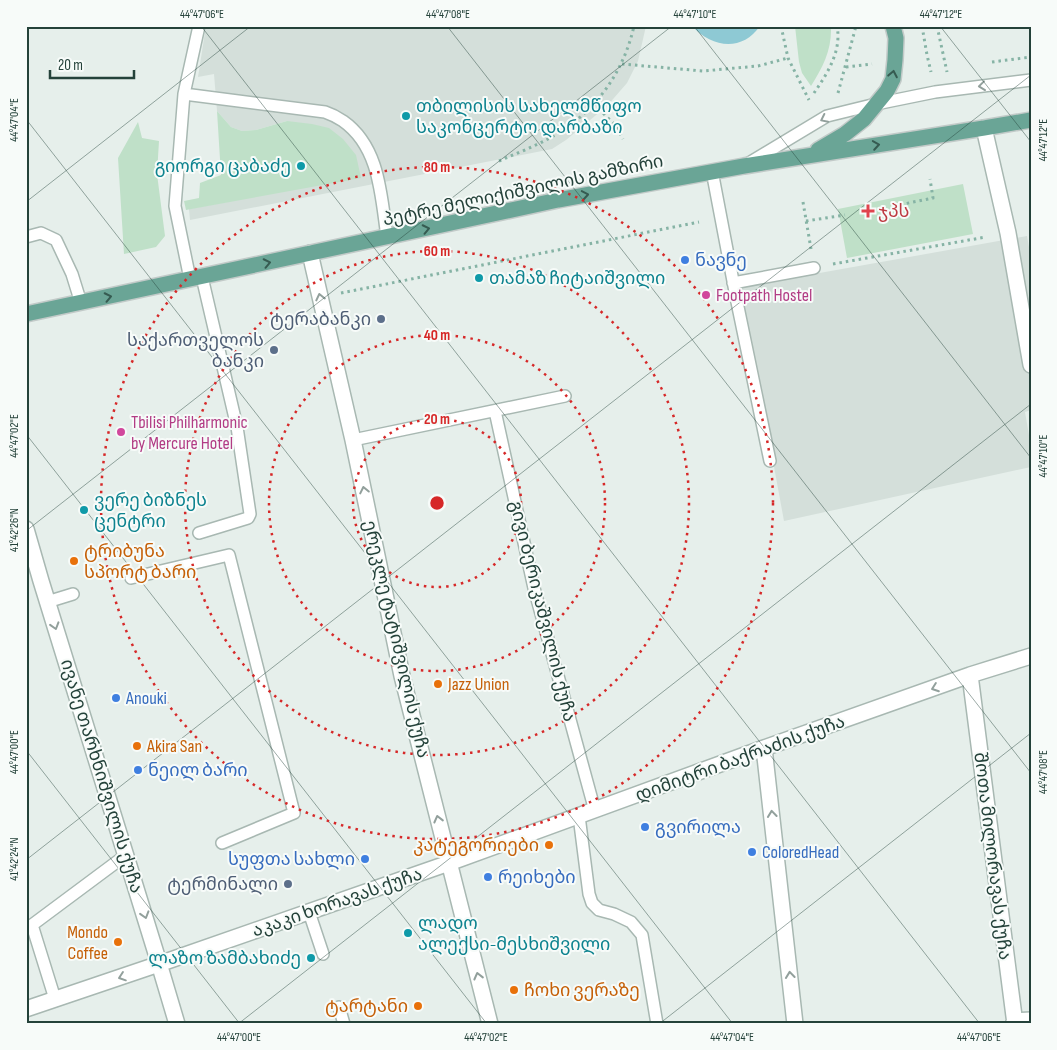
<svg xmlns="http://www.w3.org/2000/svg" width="1057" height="1050" viewBox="0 0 1057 1050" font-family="'Sofia Sans Condensed','Noto Sans Georgian',sans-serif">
  <rect width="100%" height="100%" fill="#e6efeb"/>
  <path fill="#d4dfda" d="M206,26H646L638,61L627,83L607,106L566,140L552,149L190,220L189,209L360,177L287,121L256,130L242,131L231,127L217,111L214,74L198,77Z
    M1027,236L1031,258V410L1025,412L1031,447V467L784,521L741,287Z"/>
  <path fill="#bfe0c8" d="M795,26H831C832,50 823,67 811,86L802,73L799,62Z
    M217,111L231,127L242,131L256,130L287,121L312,124L329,128L343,139L356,155L361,178L186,210L184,201L199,198L200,183L221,175Z
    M138,122L142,138L159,141L157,174L165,236L156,247L124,254L118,158Z
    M963,184L973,234L847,258L838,209Z"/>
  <path fill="#8ec9d4" d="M692,26H760C742,52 712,48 692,26Z"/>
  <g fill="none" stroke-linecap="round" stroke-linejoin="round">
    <g stroke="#a8b8b2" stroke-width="14">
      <path id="lane" d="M184,94L325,112C331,114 337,117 343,121C380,147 381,196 387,237
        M749,163L827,116L876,104L935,92L1031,80
        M712,171L737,302L770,461
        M26,237L41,233L56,240L72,274L81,303
        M190,279L175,206L184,94L199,26
        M733,283L814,268
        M495,411L534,588L595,811
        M353,440L565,396
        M199,533L248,518L250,514L237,427L202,277
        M131,578L229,555L294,813L222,843
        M47,602L73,594
        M579,816L589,894L592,903L599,910L614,914L631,922L642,935L657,1024
        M309,912L323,954
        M55,999L32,925L126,855
        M339,1007L344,1024"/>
    </g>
    <g stroke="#a8b8b2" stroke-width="18">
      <path id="street" d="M984,128L1008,233L1031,365
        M310,253L353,440L402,676L490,1024
        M26,529L41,581L155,950L177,1024
        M970,675L1015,1024
        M764,748L795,1024
        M26,1009L159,964L449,863L764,748L970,675L1031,656
        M1014,1021L1031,1020"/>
    </g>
    <g stroke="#c2cac8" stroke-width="18">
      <path id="primary" d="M818,150L845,134L864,119L887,91L893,79L895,60L896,38L893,26
        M26,314L558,200L744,166L984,128L1031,120"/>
    </g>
    <path stroke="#86b3a5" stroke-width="3" stroke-dasharray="2.5 4" stroke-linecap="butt" d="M781,26L788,58L809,100
      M922,26L927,55L931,72
      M937,26L947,72
      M992,62L1031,57
      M622,64L703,71L758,66L788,58
      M846,67L872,64
      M814,93C827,74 842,51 837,26
      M838,93L856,26
      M594,104L616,126L623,139
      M499,161C515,154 533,147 548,139C593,115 623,75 634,26
      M803,202L811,249
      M894,206L933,198L930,179
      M806,221L845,215
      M833,264L986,237
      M341,293L699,222"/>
    <use href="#lane" stroke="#fff" stroke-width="11"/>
    <use href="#street" stroke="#fff" stroke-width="15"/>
    <use href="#primary" stroke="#6aa596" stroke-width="15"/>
  </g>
  <defs><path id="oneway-chevron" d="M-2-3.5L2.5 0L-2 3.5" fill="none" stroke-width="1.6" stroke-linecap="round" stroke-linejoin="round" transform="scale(1.25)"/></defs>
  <g stroke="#365b51">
    <use href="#oneway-chevron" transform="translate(893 74) rotate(-79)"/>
    <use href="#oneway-chevron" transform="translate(876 145) rotate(-9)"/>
    <use href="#oneway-chevron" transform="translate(585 195) rotate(-10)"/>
    <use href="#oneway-chevron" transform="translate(426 229) rotate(-12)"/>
    <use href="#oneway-chevron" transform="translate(267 263) rotate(-12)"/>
    <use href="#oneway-chevron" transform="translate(108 297) rotate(-12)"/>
  </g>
  <g stroke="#92a09c">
    <use href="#oneway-chevron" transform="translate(982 86) rotate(173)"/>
    <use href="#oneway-chevron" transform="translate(824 119) rotate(154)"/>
    <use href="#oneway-chevron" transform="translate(320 297) rotate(-103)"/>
    <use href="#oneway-chevron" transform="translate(364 490) rotate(-102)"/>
    <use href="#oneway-chevron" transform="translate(55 626) rotate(73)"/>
    <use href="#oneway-chevron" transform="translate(935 688) rotate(160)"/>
    <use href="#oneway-chevron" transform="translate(772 814) rotate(-96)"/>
    <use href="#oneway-chevron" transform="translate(438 819) rotate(-104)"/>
    <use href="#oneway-chevron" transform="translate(145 915) rotate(73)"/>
    <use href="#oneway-chevron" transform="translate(790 975) rotate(-96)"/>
    <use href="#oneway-chevron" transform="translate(478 976) rotate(-104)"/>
    <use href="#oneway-chevron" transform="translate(122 977) rotate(161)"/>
  </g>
  <path fill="none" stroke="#24423a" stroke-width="1" stroke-opacity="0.45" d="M201,26L980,1024M447,26L1031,773M694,26L1031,458M940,26L1031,142M26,119L733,1024M26,202L251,26M26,434L487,1024M26,531L672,26M26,750L240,1024M26,860L1031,75M238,1024L1031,404M659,1024L1031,733"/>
  <g fill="none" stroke="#d62828" stroke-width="2.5" stroke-dasharray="2.5 5">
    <circle cx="437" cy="503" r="84"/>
    <circle cx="437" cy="503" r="168"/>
    <circle cx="437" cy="503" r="252"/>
    <circle cx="437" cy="503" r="336"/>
  </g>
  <g fill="#0f9aa8" stroke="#f7fbf9" stroke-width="2">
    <circle cx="406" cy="116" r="5"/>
    <circle cx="301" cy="166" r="5"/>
    <circle cx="479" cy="278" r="5"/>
    <circle cx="84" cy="510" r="5"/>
    <circle cx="408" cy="933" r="5"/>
    <circle cx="311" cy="958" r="5"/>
  </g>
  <path fill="#e0444e" stroke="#f7fbf9" stroke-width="2" d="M865.5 203.5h5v5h5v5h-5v5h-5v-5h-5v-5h5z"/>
  <g fill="#3f7fe0" stroke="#f7fbf9" stroke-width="2">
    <circle cx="685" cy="260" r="5"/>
    <circle cx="116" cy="698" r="5"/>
    <circle cx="138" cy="770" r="5"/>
    <circle cx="645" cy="827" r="5"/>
    <circle cx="752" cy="852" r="5"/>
    <circle cx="365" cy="859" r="5"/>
    <circle cx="488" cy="877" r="5"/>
  </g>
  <g fill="#d1479c" stroke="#f7fbf9" stroke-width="2">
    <circle cx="706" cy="295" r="5"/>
    <circle cx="121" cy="432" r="5"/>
  </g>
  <g fill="#5c6f8a" stroke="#f7fbf9" stroke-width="2">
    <circle cx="381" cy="319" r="5"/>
    <circle cx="274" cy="350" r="5"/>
    <circle cx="288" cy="884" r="5"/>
  </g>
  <g fill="#e8710a" stroke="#f7fbf9" stroke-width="2">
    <circle cx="74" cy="561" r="5"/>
    <circle cx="438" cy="684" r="5"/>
    <circle cx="137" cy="746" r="5"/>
    <circle cx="549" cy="845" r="5"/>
    <circle cx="118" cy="942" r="5"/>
    <circle cx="514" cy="990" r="5"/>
    <circle cx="418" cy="1006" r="5"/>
  </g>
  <g text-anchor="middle" stroke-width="4" stroke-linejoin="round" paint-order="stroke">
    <g font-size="18" fill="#0d838f" stroke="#f7fbf9" text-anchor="start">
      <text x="416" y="112">თბილისის სახელმწიფო<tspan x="416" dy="21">საკონცერტო დარბაზი</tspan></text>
      <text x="291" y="172" text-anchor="end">გიორგი ცაბაძე</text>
      <text x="489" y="284">თამაზ ჩიტაიშვილი</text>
      <text x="94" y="506">ვერე ბიზნეს<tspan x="94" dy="21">ცენტრი</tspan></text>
      <text x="418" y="929">ლადო<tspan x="418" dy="21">ალექსი-მესხიშვილი</tspan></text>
      <text x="301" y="964" text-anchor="end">ლაზო ზამბახიძე</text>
    </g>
    <g font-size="18" fill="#24423a" stroke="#f7fbf9">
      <text transform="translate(523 190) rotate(-12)" y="6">პეტრე მელიქიშვილის გამზირი</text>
      <text transform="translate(543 611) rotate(76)" y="6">გივი ბერიკაშვილის ქუჩა</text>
      <text transform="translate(397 639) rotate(77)" y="6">ერეკლე ტატიშვილის ქუჩა</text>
      <text transform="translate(740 758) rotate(-20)" y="6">დიმიტრი ბაქრაძის ქუჩა</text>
      <text transform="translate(102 776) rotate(73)" y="6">ივანე თარხნიშვილის ქუჩა</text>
      <text transform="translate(993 856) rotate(83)" y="6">შოთა მილორავას ქუჩა</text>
      <text transform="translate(337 902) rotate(-19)" y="6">აკაკი ხორავას ქუჩა</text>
    </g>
    <g font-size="18" fill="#be3a42" stroke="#f7fbf9" text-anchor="start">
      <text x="878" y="217">ჯპს</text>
    </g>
    <g font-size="18" fill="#366cbe" stroke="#f7fbf9" text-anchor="start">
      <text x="695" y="266">ნავნე</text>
      <text x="126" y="704">Anouki</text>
      <text x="148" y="776">ნეილ ბარი</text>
      <text x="655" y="833">გვირილა</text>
      <text x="762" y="858">ColoredHead</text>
      <text x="355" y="865" text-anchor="end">სუფთა სახლი</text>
      <text x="498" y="883">რეიხები</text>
    </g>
    <g font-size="18" fill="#b23c85" stroke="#f7fbf9" text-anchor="start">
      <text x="716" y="301">Footpath Hostel</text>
      <text x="131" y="428">Tbilisi Philharmonic<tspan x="131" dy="21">by Mercure Hotel</tspan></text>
    </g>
    <g font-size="18" fill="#4e5e75" stroke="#f7fbf9" text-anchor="end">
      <text x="371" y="325">ტერაბანკი</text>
      <text x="264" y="346">საქართველოს<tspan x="264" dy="21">ბანკი</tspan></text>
      <text x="278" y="890">ტერმინალი</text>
    </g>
    <g font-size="18" fill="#c56008" stroke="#f7fbf9" text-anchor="start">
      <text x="84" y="557">ტრიბუნა<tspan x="84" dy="21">სპორტ ბარი</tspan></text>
      <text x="448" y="690">Jazz Union</text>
      <text x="147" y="752">Akira San</text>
      <text x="539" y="851" text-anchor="end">კატეგორიები</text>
      <text x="108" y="938" text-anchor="end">Mondo<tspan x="108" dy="21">Coffee</tspan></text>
      <text x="524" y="996">ჩოხი ვერაზე</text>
      <text x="408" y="1012" text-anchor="end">ტარტანი</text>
    </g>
  </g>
  <circle cx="437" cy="503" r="8" fill="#d62828" stroke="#f7fbf9" stroke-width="2.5"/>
  <g font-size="15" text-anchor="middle" font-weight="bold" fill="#d62828" stroke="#f7fbf9" stroke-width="4" stroke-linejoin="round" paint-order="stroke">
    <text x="437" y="172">80 m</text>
    <text x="437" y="256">60 m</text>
    <text x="437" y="340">40 m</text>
    <text x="437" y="424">20 m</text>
  </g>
  <rect width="1057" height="1050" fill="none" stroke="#f7fbf9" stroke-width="55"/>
  <path d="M50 70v8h84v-8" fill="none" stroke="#24423a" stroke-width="2.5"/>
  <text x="58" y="70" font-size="15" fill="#24423a" stroke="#f7fbf9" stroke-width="4" paint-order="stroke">20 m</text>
  <rect x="28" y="28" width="1002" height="994" fill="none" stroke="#24423a" stroke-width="2"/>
  <g font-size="12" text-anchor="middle" fill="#24423a">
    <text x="202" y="18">44°47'06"E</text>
    <text x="448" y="18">44°47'08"E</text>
    <text x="695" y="18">44°47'10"E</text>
    <text x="941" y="18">44°47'12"E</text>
    <text transform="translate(14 120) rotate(-90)" y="4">44°47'04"E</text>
    <text transform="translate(1043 140) rotate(-90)" y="4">44°47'12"E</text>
    <text transform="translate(14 436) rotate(-90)" y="4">44°47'02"E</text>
    <text transform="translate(1043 456) rotate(-90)" y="4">44°47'10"E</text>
    <text transform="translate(14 530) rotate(-90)" y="4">41°42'26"N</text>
    <text transform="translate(14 752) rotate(-90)" y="4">44°47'00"E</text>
    <text transform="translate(1043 772) rotate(-90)" y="4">44°47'08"E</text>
    <text transform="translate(14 859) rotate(-90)" y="4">41°42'24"N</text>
    <text x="239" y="1041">44°47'00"E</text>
    <text x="486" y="1041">44°47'02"E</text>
    <text x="732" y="1041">44°47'04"E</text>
    <text x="979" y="1041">44°47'06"E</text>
  </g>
</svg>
